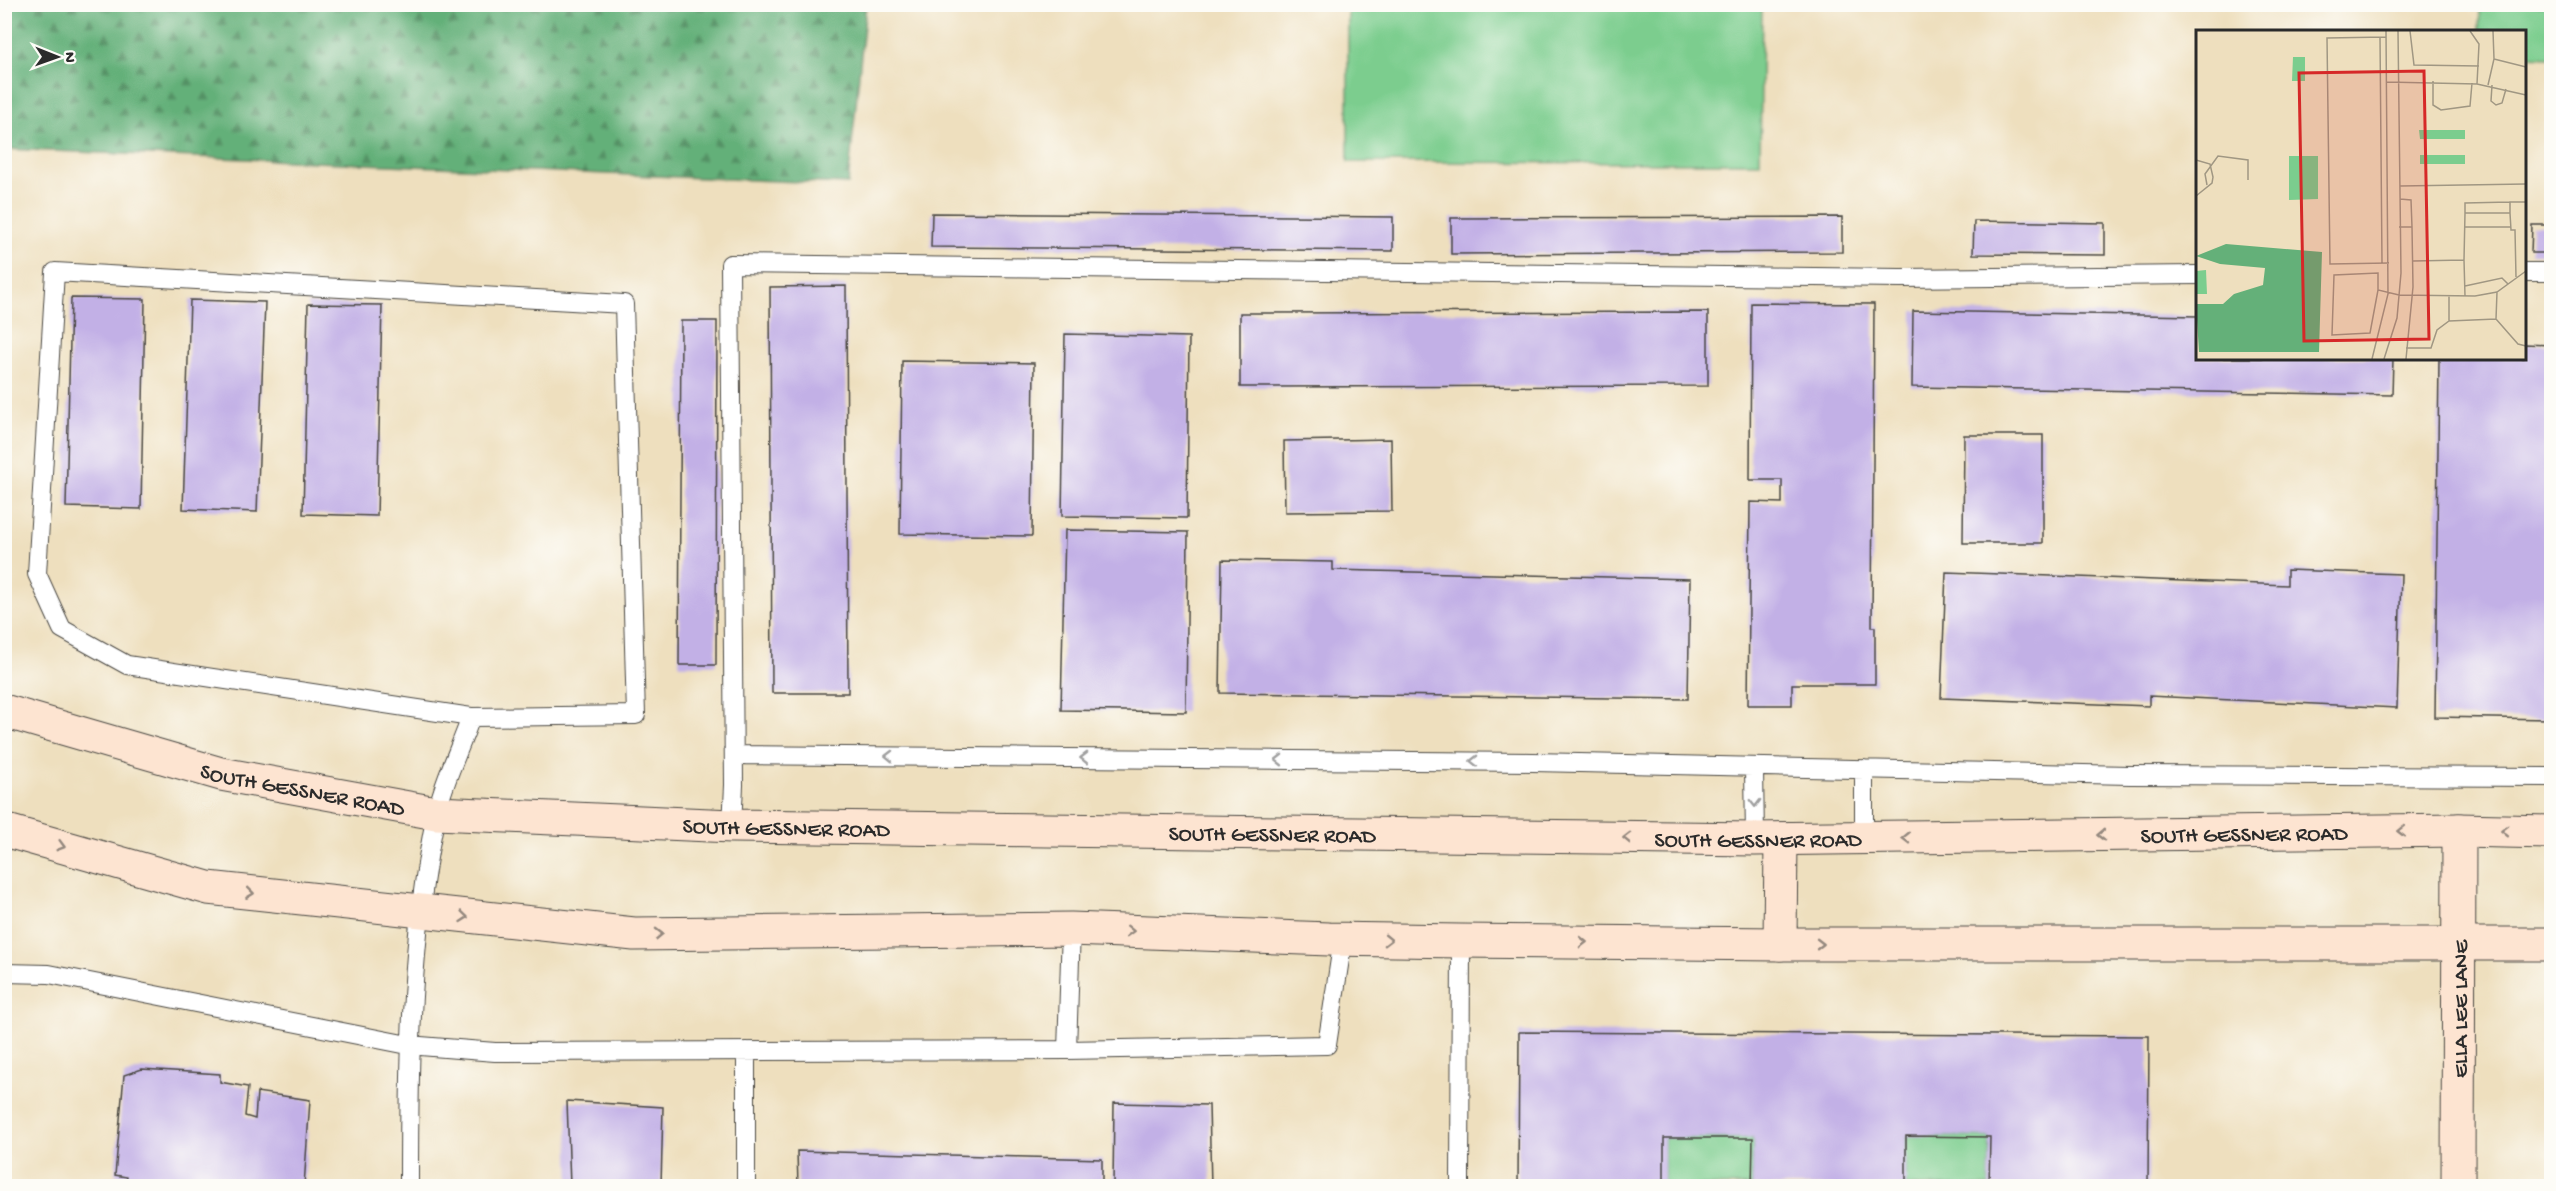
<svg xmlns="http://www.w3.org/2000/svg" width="2556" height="1191" viewBox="0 0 2556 1191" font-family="'Gochi Hand',sans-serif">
  <defs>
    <pattern id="forest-firs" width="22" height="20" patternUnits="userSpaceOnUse" patternTransform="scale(1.5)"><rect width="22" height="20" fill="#64b079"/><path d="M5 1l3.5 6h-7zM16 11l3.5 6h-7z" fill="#538f63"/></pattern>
  </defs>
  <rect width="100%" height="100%" fill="#fdfcf7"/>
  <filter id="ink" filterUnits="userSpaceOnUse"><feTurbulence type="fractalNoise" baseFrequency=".0167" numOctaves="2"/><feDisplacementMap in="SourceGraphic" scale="12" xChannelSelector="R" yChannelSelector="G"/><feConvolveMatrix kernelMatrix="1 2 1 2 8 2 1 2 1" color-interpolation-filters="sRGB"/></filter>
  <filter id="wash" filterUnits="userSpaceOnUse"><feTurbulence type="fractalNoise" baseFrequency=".008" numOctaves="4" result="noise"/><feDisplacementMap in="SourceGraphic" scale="24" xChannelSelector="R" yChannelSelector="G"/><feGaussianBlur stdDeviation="1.35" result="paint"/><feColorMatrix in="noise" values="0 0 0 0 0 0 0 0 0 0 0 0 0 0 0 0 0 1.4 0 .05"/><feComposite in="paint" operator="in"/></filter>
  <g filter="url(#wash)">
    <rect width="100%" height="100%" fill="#eedfbe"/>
    <path fill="#7bcd8e" stroke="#537c5c" stroke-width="1.5" d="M1348,5H1762L1760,163L1348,162Z
      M2480,5H2551V57L2525,56L2524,32L2479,31Z
      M1906,1136L1990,1137L1989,1186H1906Z
      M1664,1138H1753L1752,1186H1664Z"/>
    <path fill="url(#forest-firs)" stroke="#486e52" stroke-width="1.5" d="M5,4L866,5L848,184L5,149Z"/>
    <g id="blocks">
      <path fill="#c2b0e6" d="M932,213L1393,217V251L931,247Z
        M1842,217V252L1451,254V218Z
        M1974,221L2105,223V255L1973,254Z
        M2532,225H2552V253H2531Z
        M846,286L848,693H772L770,287Z
        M71,298L145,299L141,509L66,507Z
        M190,300L265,302L257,512L183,509Z
        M1751,303L1874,304L1872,627H1875V684H1792V705H1748L1750,502L1782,503V480H1750Z
        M308,304L382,305L377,516L303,514Z
        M1913,311L2198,316V358H2393L2392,395L1912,387Z
        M1708,312V386L1240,387V313Z
        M681,321H717L716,665H679Z
        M1065,334L1189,337L1187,518L1062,516Z
        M2524,344L2552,345V719L2435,717L2439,358H2524Z
        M902,361L1034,363L1032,536L900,534Z
        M1964,435H2043V543H1963Z
        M1391,439L1392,511L1285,512L1284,441Z
        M1065,530L1188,532L1186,712L1061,710Z
        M1222,560L1333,562V570L1690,579L1688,699L1220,693Z
        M2287,570L2401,574L2397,708L2149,696V706L1941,698L1946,572L2287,585Z
        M1519,1032L2149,1036L2148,1186H1989L1990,1137L1906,1136V1186H1752L1753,1138H1664V1186H1518Z
        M142,1069L220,1074V1082L248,1087L245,1116L255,1119L257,1092L310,1100L304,1186H126L127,1177L115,1175L124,1075Z
        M567,1101L663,1107L661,1186H570Z
        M1114,1103L1209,1105L1211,1186H1113Z
        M797,1151L1102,1159V1186H798Z"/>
    </g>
  </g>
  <g filter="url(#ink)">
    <use href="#blocks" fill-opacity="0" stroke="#484641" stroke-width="1.5"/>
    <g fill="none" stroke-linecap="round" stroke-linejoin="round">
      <g stroke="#484641" stroke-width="20">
        <path id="lane" d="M2524,272H2552
          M734,755L1533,762L2130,775L2552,777
          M1754,767L1755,839
          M1864,769V838
          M732,826L734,785L730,264L1901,278L2198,275
          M4,973L49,974L408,1045L495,1052L1067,1050L1071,929
          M1067,1050L1327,1045L1343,939
          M746,1051V1186
          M409,1186C409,1062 410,938 436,815C443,782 460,749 471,717L636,715L624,304L55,272L37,574L62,629L127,665L471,717
          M1460,1186L1461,941"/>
      </g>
      <g stroke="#484641" stroke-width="35">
        <g id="secondary">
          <path id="s1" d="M4,711L221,774L436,813L732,826L1755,839L2459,830L2552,832"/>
          <path d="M4,830L208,888L634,934L1071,929L1329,939L1461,941L1780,944H2552"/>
          <path d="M1780,944L1781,839"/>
          <path id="s2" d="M2458,1186L2459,830"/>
        </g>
      </g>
      <use href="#lane" stroke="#fff" stroke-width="18"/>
      <use href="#secondary" stroke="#fde4d1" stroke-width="33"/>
    </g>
    <defs><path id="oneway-chevron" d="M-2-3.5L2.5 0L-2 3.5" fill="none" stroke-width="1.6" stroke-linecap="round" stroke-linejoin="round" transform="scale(1.5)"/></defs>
    <g stroke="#a0a0a0">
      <use href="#oneway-chevron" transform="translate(889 756) rotate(-179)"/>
      <use href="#oneway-chevron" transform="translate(1084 758) rotate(-179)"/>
      <use href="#oneway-chevron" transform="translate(1279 760) rotate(-179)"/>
      <use href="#oneway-chevron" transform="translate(1474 761) rotate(-179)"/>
      <use href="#oneway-chevron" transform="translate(1755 803) rotate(89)"/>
    </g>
    <g stroke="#94887e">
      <use href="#oneway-chevron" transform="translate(2401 831) rotate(179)"/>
      <use href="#oneway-chevron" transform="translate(2505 831) rotate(-179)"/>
      <use href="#oneway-chevron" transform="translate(2101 835) rotate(179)"/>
      <use href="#oneway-chevron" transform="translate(1627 838) rotate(-179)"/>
      <use href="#oneway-chevron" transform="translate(1906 838) rotate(179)"/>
      <use href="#oneway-chevron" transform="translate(61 846) rotate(16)"/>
      <use href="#oneway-chevron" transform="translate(250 893) rotate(7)"/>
      <use href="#oneway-chevron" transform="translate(464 917) rotate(6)"/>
      <use href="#oneway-chevron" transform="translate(1130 931) rotate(2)"/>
      <use href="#oneway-chevron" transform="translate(659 934) rotate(-1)"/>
      <use href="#oneway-chevron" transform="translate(1388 940) rotate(1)"/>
      <use href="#oneway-chevron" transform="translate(1583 942) rotate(1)"/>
      <use href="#oneway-chevron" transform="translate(1820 944)"/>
    </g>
  </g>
  <g text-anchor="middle" stroke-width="5" stroke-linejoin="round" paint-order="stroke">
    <g font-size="22" fill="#2b2b2b" stroke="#fdfcf7">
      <text dy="8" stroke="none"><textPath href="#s1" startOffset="309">SOUTH GESSNER ROAD</textPath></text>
      <text dy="8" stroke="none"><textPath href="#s1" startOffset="795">SOUTH GESSNER ROAD</textPath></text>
      <text dy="8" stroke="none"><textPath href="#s1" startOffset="1281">SOUTH GESSNER ROAD</textPath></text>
      <text dy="8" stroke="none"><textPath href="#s1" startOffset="2253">SOUTH GESSNER ROAD</textPath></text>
      <text dy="8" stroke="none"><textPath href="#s1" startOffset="1767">SOUTH GESSNER ROAD</textPath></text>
      <text dy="8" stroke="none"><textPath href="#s2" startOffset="177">ELLA LEE LANE</textPath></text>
    </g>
  </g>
  <g transform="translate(2196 30)">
    <rect width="330" height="330" fill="#eedfbe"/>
    <path d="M97,27H109V51H96ZM223,100H269V109H224ZM224,125H269V134H224ZM93,126H122V169L93,170ZM10,240L11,264H0V241Z" fill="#7bcd8e"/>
    <path d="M30,214L126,222L123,322H3L0,274H27L38,264L67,255L69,238L24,234L0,226Z" fill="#64b079"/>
    <path fill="none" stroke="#a09783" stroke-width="1.5" d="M214,1L218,35L283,36M274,1L283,14L281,54M184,7L186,233M190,7L131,8L134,234L193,233M298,29L330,37M237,51V75L245,80L274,76L276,53M190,52L281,54L330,65M292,55L298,29L297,1M296,55L295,71L300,75L306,73L310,59M0,130L14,134L17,147L16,153L0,166M11,155L9,144L22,126L52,130V150M204,156L330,154M204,169L215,170L216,197M269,183V173L314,172M314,183L315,200H319L320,247M203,197H216L217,257L210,329M269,197H315M268,230L269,183H314V172H330M217,231L268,230L269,266M269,256L306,248L312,254M182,260L174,303L136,305L138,245L182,243V260L203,265L279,266L301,262L330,241M253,266V291M300,289L301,262M210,318H235L241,300L253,291L300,289L322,314L330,316M176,329L192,264L190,1M188,329L201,288L205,243L202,1"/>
    <path fill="#d62828" fill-opacity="0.15" stroke="#d62828" stroke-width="3" d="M228,41L233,309L108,311L103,43Z"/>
    <rect width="330" height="330" fill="none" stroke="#2b2b2b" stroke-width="3"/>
  </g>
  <rect width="2556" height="1191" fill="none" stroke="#fdfcf7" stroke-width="24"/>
  <g transform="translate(57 57) rotate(91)" stroke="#fdfcf7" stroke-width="4.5" paint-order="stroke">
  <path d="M0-4.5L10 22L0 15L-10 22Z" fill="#2b2b2b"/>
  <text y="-9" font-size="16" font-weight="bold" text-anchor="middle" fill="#2b2b2b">N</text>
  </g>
</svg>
